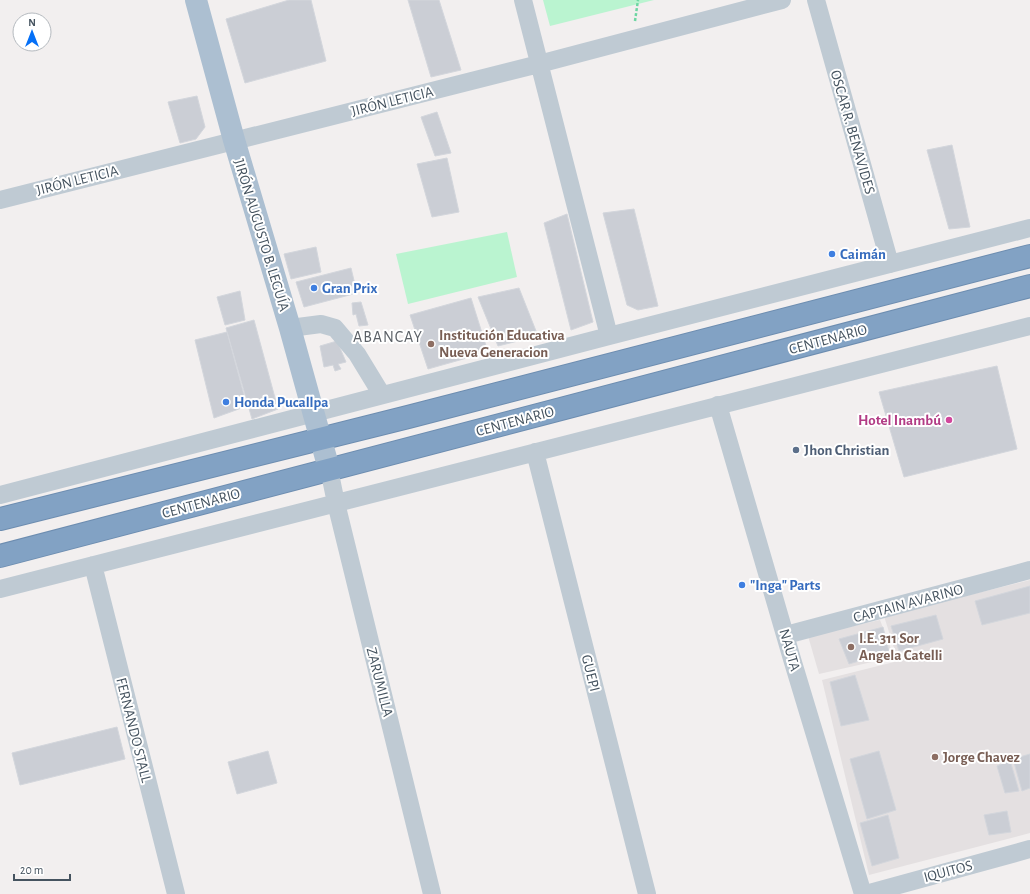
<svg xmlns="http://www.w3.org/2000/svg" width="1030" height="894" viewBox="0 0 1030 894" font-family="'Alegreya Sans',sans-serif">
  <rect width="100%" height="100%" fill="#f2efef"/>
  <path fill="#e4e0e1" d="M1030,580V833L869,875L822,680L898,661L884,616Z
    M880,620L894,657L819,674L808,636Z"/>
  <path fill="#baf4d0" d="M543,0H654L550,26Z
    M507,232L517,277L408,304L396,254Z"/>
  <path fill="#cbced5" stroke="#d3d6dc" d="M289,0H311L326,61L245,83L226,19Z
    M408,0H439L461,70L431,77Z
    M197,96L205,127L196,139L180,143L168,102Z
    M437,112L451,153L435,156L421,117Z
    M952,145L970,227L949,229L927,150Z
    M447,158L459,212L432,217L417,164Z
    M634,209L658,306L638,310L627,305L603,213Z
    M567,214L593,322L571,330L544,223Z
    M316,247L321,272L291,279L284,254Z
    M351,268L357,293L304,307L296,282Z
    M519,288L538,336L498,346L478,297Z
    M240,291L245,320L225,325L217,297Z
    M471,298L488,352L428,369L410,315Z
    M361,302L368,325L359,326L356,314L353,315L352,303Z
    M254,320L278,409L252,419L226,328Z
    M227,332L247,406L214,418L195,340Z
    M337,341L346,362L338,364L341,369L335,371L333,365L324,367L320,346Z
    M997,366L1017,449L904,477L879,392Z
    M1030,586V613L982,625L975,601Z
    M936,615L943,639L899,651L891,626Z
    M883,627L889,652L849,664L839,639Z
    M855,675L869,720L841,726L830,682Z
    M117,727L125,759L20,785L12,753Z
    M268,751L277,783L237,794L228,762Z
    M879,751L896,810L867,819L850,759Z
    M1030,754V788L1022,791L1013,759Z
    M1010,760L1019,791L1005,793L997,766Z
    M1007,811L1011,832L989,835L984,815Z
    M888,815L899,858L872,866L860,823Z"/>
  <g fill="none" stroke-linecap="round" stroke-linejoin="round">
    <g stroke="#6d8db0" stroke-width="24">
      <path id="highway" d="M0,519L408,417L1030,256
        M0,556L1030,286"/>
    </g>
    <path stroke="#6dd6a2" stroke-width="2.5" stroke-dasharray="3 2" stroke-linecap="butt" d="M635,21L638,0"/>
    <path stroke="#bfcad3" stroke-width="18" d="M523,0L609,336
      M816,0L890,264
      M0,200L539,64L782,0
      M290,328L321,324L335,328L357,354L382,395
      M718,405L792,659L863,894
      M535,452L647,894
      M329,469L336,503L432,894
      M0,495L609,336L1030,228
      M93,565L176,894
      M0,589L1030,326
      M786,635L1030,570
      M866,894L1030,849"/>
    <path stroke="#acbfd1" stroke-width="22" d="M196,0L234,140L290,328L329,469"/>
    <use href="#highway" stroke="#82a2c4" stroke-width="22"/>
  </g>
  <g fill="#3f7fe0" stroke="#fff" stroke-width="1.5">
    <circle cx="832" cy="254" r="4"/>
    <circle cx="314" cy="288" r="4"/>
    <circle cx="226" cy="402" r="4"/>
    <circle cx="742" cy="585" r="4"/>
  </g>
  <g fill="#8d6e63" stroke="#fff" stroke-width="1.5">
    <circle cx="431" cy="344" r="4"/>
    <circle cx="851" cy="647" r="4"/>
    <circle cx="935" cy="757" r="4"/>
  </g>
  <circle fill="#d1479c" stroke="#fff" stroke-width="1.5" cx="949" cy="420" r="4"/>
  <circle fill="#5c6f8a" stroke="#fff" stroke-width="1.5" cx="796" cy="450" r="4"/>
  <g text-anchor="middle" stroke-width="4" stroke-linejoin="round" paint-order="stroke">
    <g font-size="15" fill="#45535f" stroke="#fff">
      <text transform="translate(392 101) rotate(-14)" y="5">JIRÓN LETICIA</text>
      <text transform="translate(853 132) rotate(74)" y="5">OSCAR R. BENAVIDES</text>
      <text transform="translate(77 180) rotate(-14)" y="5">JIRÓN LETICIA</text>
      <text transform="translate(262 235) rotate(73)" y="5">JIRÓN AUGUSTO B. LEGUÍA</text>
      <text transform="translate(828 339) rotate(-15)" y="5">CENTENARIO</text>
      <text transform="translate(515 421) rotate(-15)" y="5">CENTENARIO</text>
      <text transform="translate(201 503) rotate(-15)" y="5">CENTENARIO</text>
      <text transform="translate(908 603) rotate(-15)" y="5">CAPTAIN AVARINO</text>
      <text transform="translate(790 650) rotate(74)" y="5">NAUTA</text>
      <text transform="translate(591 673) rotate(76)" y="5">GUEPI</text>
      <text transform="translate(380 682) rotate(76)" y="5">ZARUMILLA</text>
      <text transform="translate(134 730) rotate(76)" y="5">FERNANDO STALL</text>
      <text transform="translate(948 871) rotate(-15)" y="5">IQUITOS</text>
    </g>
    <g font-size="15" font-weight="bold" fill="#366cbe" stroke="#fff" text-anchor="start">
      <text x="840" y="259">Caimán</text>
      <text x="322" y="293">Gran Prix</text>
      <text x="234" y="407">Honda Pucallpa</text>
      <text x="750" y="590">"Inga" Parts</text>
    </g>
    <g font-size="15" font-weight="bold" fill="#785e54" stroke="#fff" text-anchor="start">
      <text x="439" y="340">Institución Educativa<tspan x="439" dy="17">Nueva Generacion</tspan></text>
      <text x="859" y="643">I.E. 311 Sor<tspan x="859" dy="17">Angela Catelli</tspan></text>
      <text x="943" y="762">Jorge Chavez</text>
    </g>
    <g font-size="15" font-weight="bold" fill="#b23c85" stroke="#fff" text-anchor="end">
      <text x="941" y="425">Hotel Inambú</text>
    </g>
    <g font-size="15" font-weight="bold" fill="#4e5e75" stroke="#fff" text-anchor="start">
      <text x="804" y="455">Jhon Christian</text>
    </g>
    <g font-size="16" letter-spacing="1" fill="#5b6066" stroke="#fff">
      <text x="388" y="342">ABANCAY</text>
    </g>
  </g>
  <g transform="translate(32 32)"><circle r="19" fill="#ffffff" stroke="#b5babf"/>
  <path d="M0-3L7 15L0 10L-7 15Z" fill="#0570f7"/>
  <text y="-6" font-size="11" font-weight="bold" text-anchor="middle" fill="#45535f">N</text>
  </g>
  <path d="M14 874v6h56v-6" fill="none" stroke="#45535f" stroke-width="2"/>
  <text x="20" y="874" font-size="12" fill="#45535f" stroke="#ffffff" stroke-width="3" paint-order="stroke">20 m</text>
</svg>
